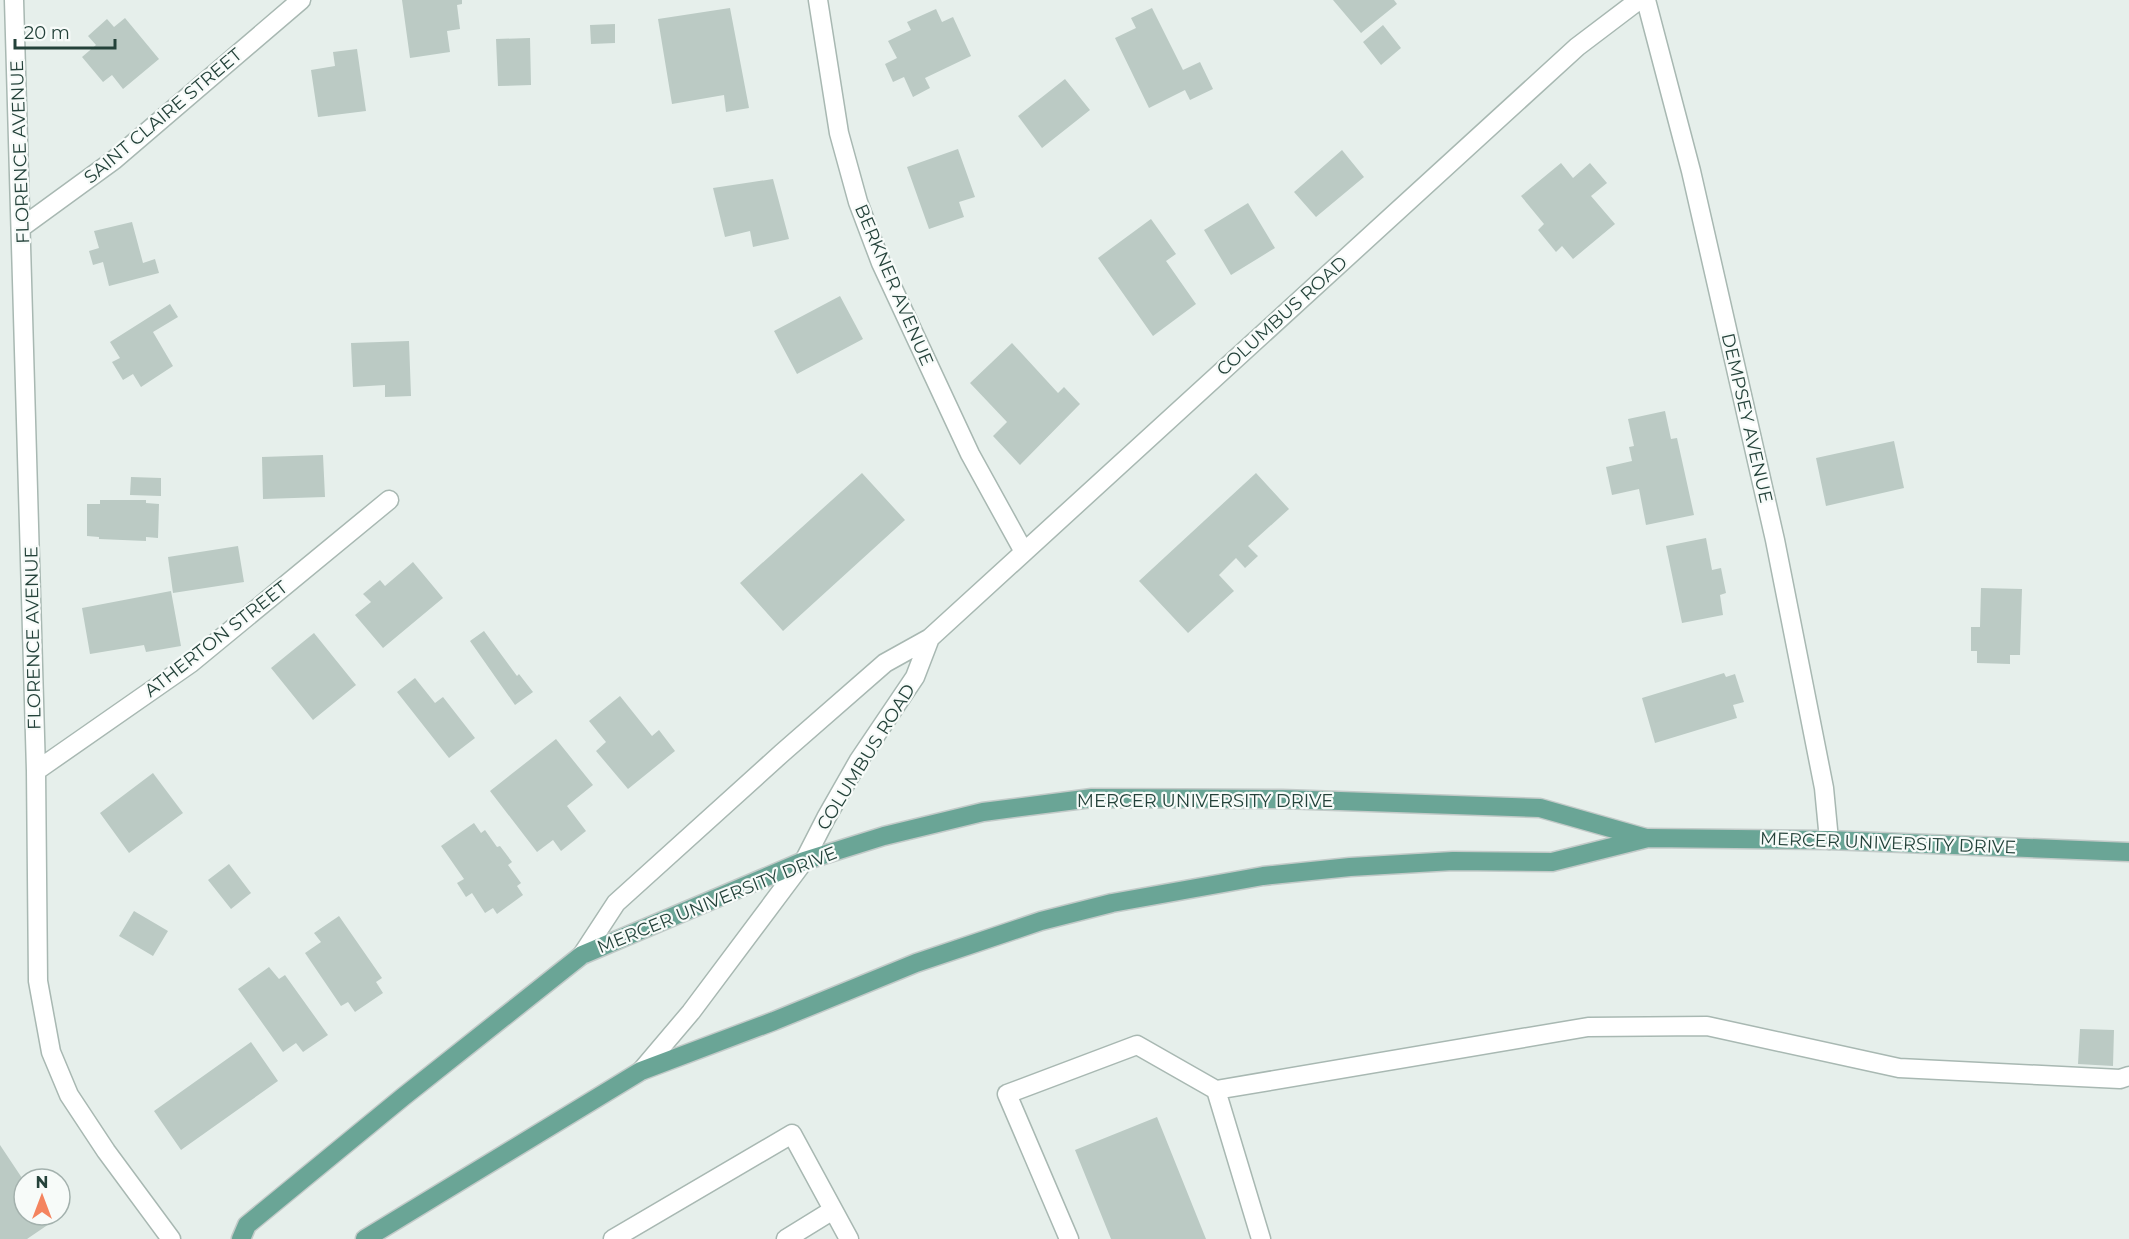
<svg xmlns="http://www.w3.org/2000/svg" width="2129" height="1239" viewBox="0 0 2129 1239" font-family="Montserrat,sans-serif">
  <rect width="100%" height="100%" fill="#e6efeb"/>
  <path fill="#bbcac4" d="M402,0H462V4L457,5L460,29L447,31L450,52L410,58Z
    M1333,0H1394L1397,4L1361,33Z
    M730,8L749,108L726,112L724,95L672,104L658,19Z
    M1152,8L1183,70L1200,62L1213,89L1190,100L1185,90L1149,108L1115,38L1136,28L1131,18Z
    M936,9L942,22L953,17L971,56L925,78L930,88L913,97L904,77L893,82L885,64L897,58L888,41L911,30L907,22Z
    M125,18L159,59L123,89L112,75L103,82L82,57L96,45L88,36L107,19L114,27Z
    M615,24V43L591,44L590,25Z
    M1383,25L1401,48L1381,65L1363,42Z
    M530,38L531,85L498,86L496,39Z
    M357,49L366,111L318,117L311,70L335,66L333,52Z
    M1065,79L1090,110L1042,148L1018,116Z
    M958,149L975,197L959,202L964,217L929,229L907,167Z
    M1342,150L1364,177L1316,217L1294,192Z
    M1561,163L1573,178L1590,163L1607,183L1591,196L1615,224L1573,259L1562,246L1556,252L1538,230L1544,224L1521,196Z
    M773,179L789,239L753,247L750,231L725,237L713,188Z
    M1248,203L1275,248L1231,275L1204,230Z
    M1151,219L1176,254L1166,261L1196,304L1153,336L1098,258Z
    M132,222L143,263L155,259L159,273L109,286L103,262L93,265L89,251L99,248L94,231Z
    M840,296L863,339L797,374L774,331Z
    M170,304L178,317L153,332L173,366L141,387L133,374L123,380L112,362L120,358L110,342Z
    M409,341L411,396L385,397V385L353,387L351,343Z
    M1012,343L1058,393L1064,387L1080,404L1020,465L993,436L1007,422L970,383Z
    M1665,411L1671,439L1677,438L1694,515L1646,525L1639,489L1612,495L1606,467L1632,461L1629,447L1634,446L1628,419Z
    M1894,441L1904,488L1826,506L1816,458Z
    M323,455L325,497L263,499L262,457Z
    M862,473L905,520L783,631L740,583Z
    M1256,473L1289,509L1248,546L1258,556L1245,568L1236,558L1219,575L1234,591L1188,633L1139,581Z
    M131,477L161,478V496L130,495Z
    M100,500H146V503L159,504L158,538L146,537V541L99,539V537L87,536V504H100Z
    M1706,538L1712,570L1721,568L1726,593L1720,595L1723,615L1682,623L1666,546Z
    M238,546L244,582L173,593L168,557Z
    M413,562L443,598L383,648L355,615L371,602L363,594L380,580L385,586Z
    M1981,588L2022,589L2020,655H2010V664L1977,663V651H1971V627H1980Z
    M171,591L181,646L146,652L144,645L90,654L82,608Z
    M484,631L517,676L519,674L533,692L515,705L470,641Z
    M314,633L356,685L313,720L271,668Z
    M1724,673L1726,677L1735,674L1744,702L1733,705L1737,718L1655,743L1642,698Z
    M415,678L435,703L443,697L475,738L449,758L397,692Z
    M620,696L652,736L659,730L675,751L628,789L596,751L606,742L589,721Z
    M556,739L593,785L567,806L586,831L561,851L553,840L537,852L490,791Z
    M153,773L183,813L129,853L100,813Z
    M474,823L481,833L485,830L497,847L500,846L512,862L508,865L521,883L517,886L523,895L497,914L493,908L485,913L472,893L466,897L457,883L464,879L441,846Z
    M229,864L251,893L231,909L208,880Z
    M134,911L168,931L153,956L119,936Z
    M339,916L382,978L376,982L383,993L355,1012L348,1002L341,1006L305,953L321,942L314,933Z
    M269,967L279,979L285,975L328,1035L303,1052L296,1043L283,1052L238,989Z
    M2080,1029L2114,1030L2113,1066L2078,1064Z
    M251,1042L278,1081L181,1150L154,1111Z
    M1157,1117L1206,1239H1111L1075,1150Z
    M0,1145L24,1181V1215H47L52,1222L27,1239H0Z"/>
  <g fill="none" stroke-linecap="round" stroke-linejoin="round">
    <g stroke="#a8b8b2" stroke-width="21">
      <path id="minor" d="M14,0L36,771L38,981L51,1052L69,1095L106,1151L171,1239
        M818,0L839,133L858,202L881,263L970,454L1024,552
        M1646,0L1691,171L1775,540L1824,788L1829,840
        M22,227L114,160L301,0
        M36,771L191,663L389,500
        M582,955L616,903L782,753L885,663L930,638L1577,47L1639,0
        M641,1071L691,1012L804,861L826,818L859,760L915,677L930,638
        M613,1239L792,1134L849,1239
        M786,1239L833,1210
        M1069,1239L1007,1094L1137,1045L1216,1090
        M1261,1239L1216,1090L1588,1027L1707,1026L1899,1068L2120,1079L2129,1076"/>
    </g>
    <g stroke="#c2cac8" stroke-width="21">
      <path id="major" d="M241,1239L247,1225L403,1097L582,955L804,861L884,836L983,812L1092,798L1282,799L1540,808L1646,838
        M365,1239L641,1071L774,1021L916,963L1041,921L1112,903L1263,876L1350,867L1453,861L1552,862L1648,838L1829,840L2129,852"/>
    </g>
    <use href="#minor" stroke="#fff" stroke-width="18"/>
    <use href="#major" stroke="#6aa596" stroke-width="18"/>
  </g>
  <g text-anchor="middle" stroke-width="4.5" stroke-linejoin="round" paint-order="stroke">
    <g font-size="18" fill="#24423a" stroke="#f7fbf9">
      <text transform="translate(163 116) rotate(-40)" y="6">SAINT CLAIRE STREET</text>
      <text transform="translate(20 152) rotate(-92)" y="6">FLORENCE AVENUE</text>
      <text transform="translate(894 285) rotate(67)" y="6">BERKNER AVENUE</text>
      <text transform="translate(1282 316) rotate(-42)" y="6">COLUMBUS ROAD</text>
      <text transform="translate(1747 418) rotate(77)" y="6">DEMPSEY AVENUE</text>
      <text transform="translate(33 638) rotate(-91)" y="6">FLORENCE AVENUE</text>
      <text transform="translate(216 639) rotate(-38)" y="6">ATHERTON STREET</text>
      <text transform="translate(866 757) rotate(-58)" y="6">COLUMBUS ROAD</text>
      <text x="1205" y="807">MERCER UNIVERSITY DRIVE</text>
      <text transform="translate(1888 843) rotate(2)" y="6">MERCER UNIVERSITY DRIVE</text>
      <text transform="translate(717 900) rotate(-22)" y="6">MERCER UNIVERSITY DRIVE</text>
    </g>
  </g>
  <g transform="translate(42 1197)"><circle r="28" fill="#f7fbf9" stroke="#a3b1ad" stroke-width="1.5"/>
  <path d="M0-4.5L10 22L0 15L-10 22Z" fill="#f4845f"/>
  <text y="-9" font-size="16" font-weight="bold" text-anchor="middle" fill="#24423a">N</text>
  </g>
  <path d="M15 39v9h100v-9" fill="none" stroke="#24423a" stroke-width="3"/>
  <text x="24" y="39" font-size="18" fill="#24423a" stroke="#f7fbf9" stroke-width="4.5" paint-order="stroke">20 m</text>
</svg>
